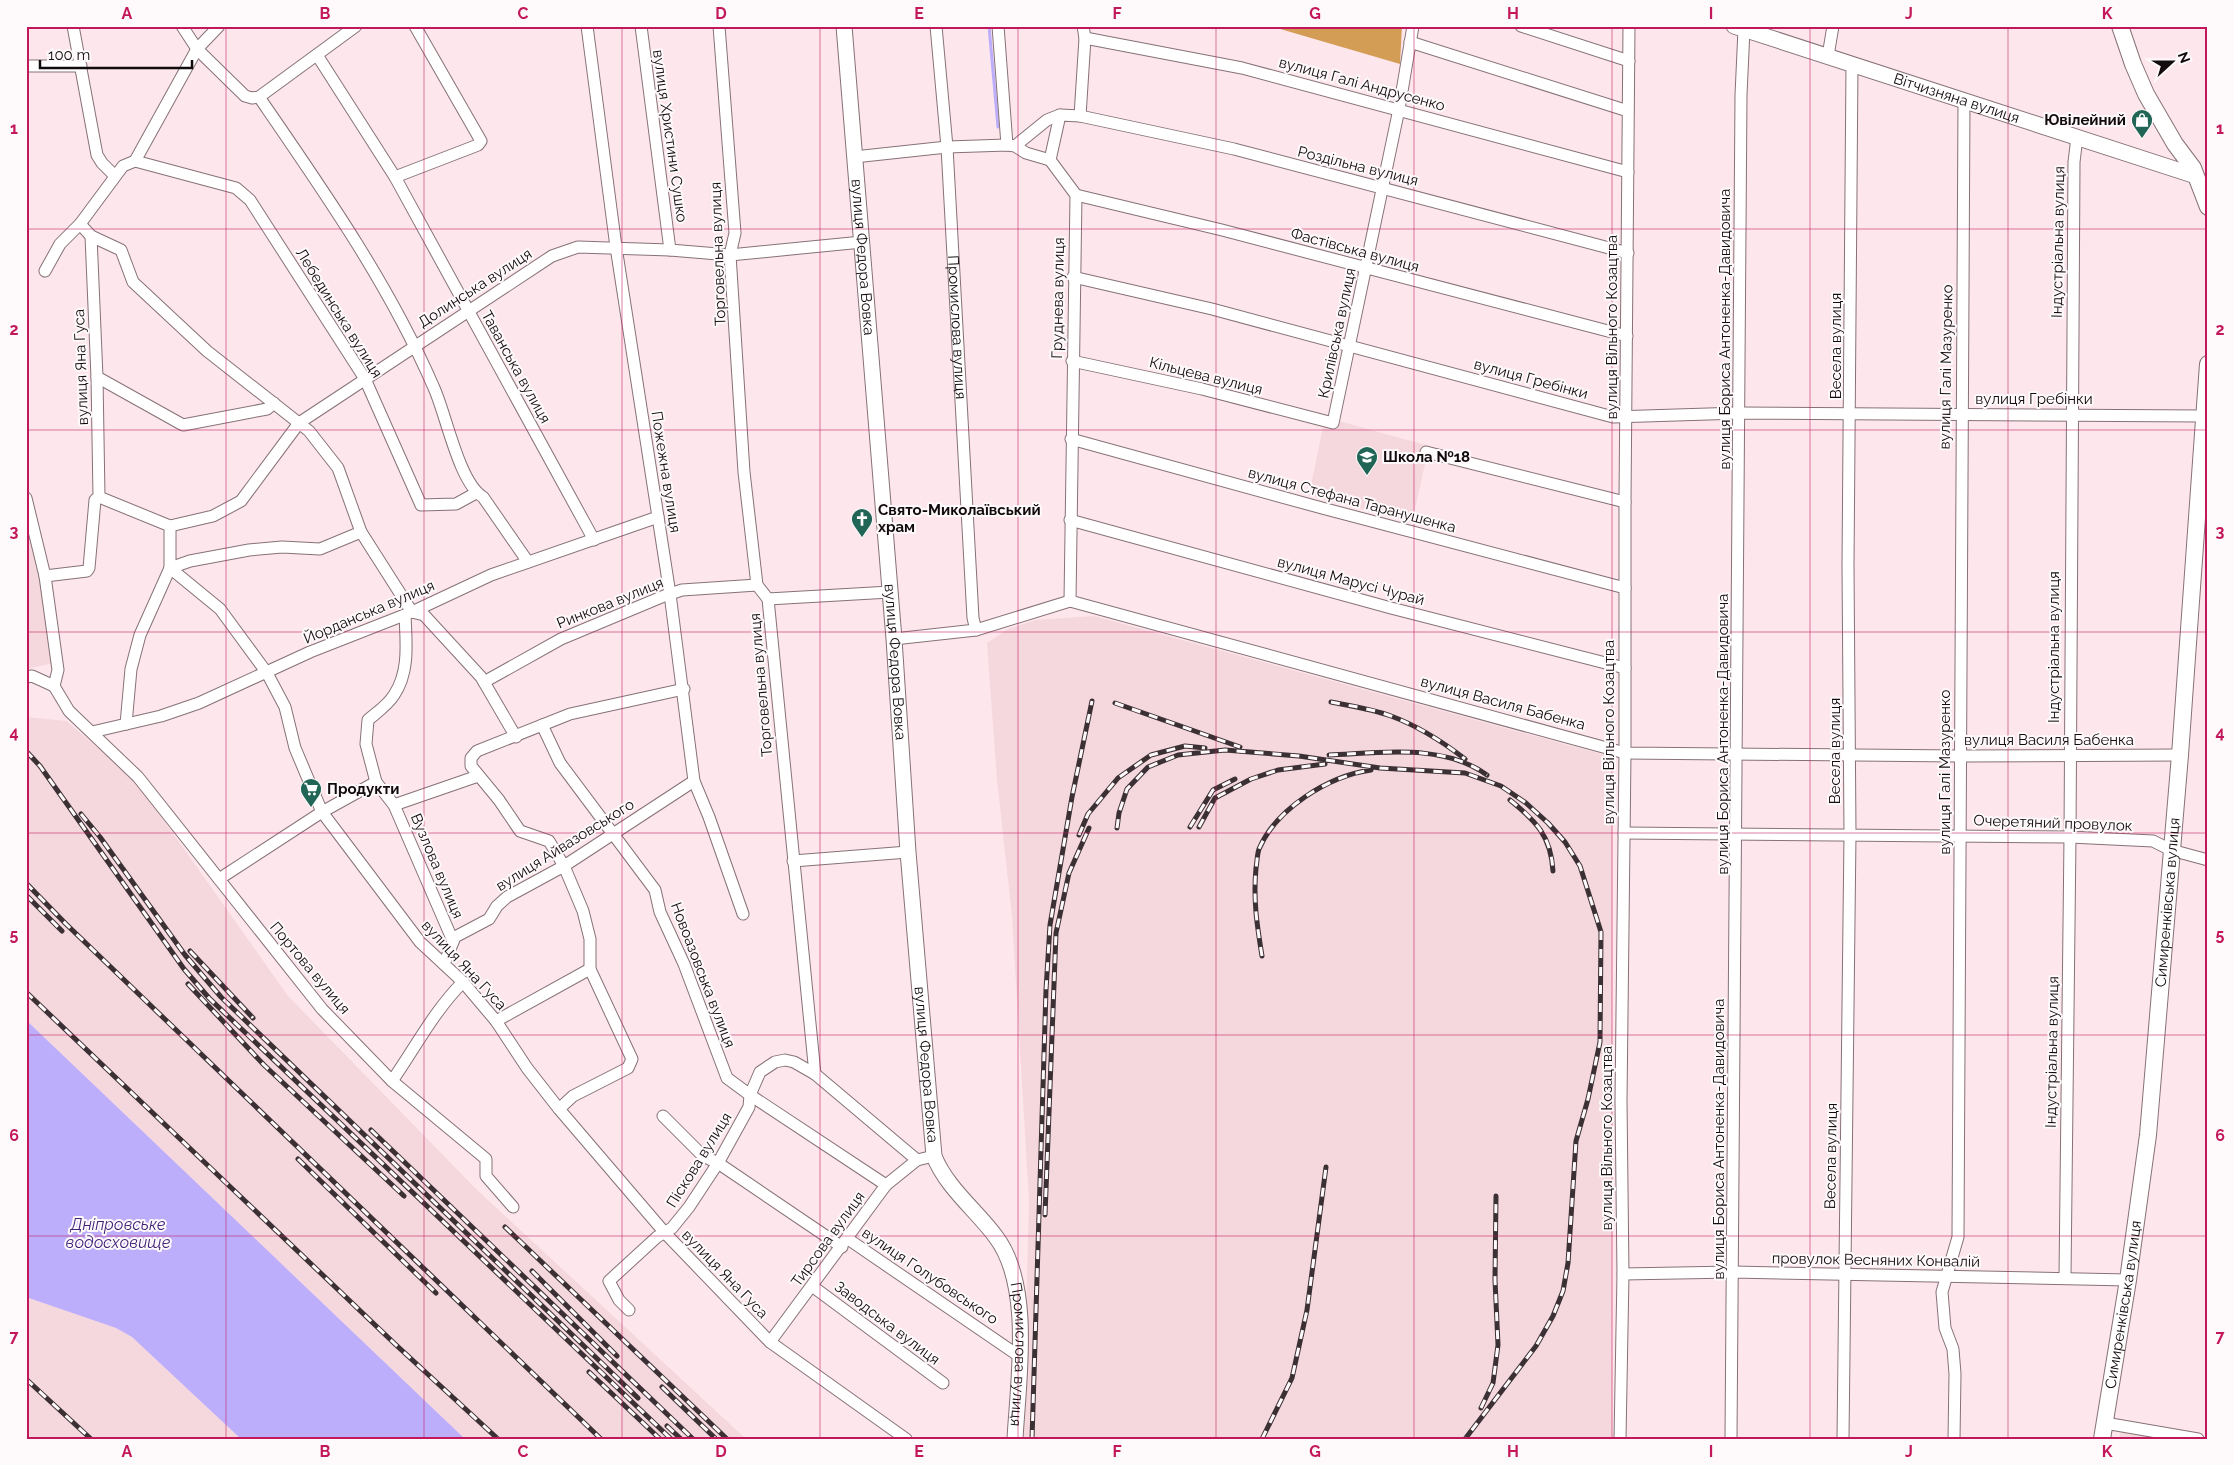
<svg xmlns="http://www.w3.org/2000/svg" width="2234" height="1465" viewBox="0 0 2234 1465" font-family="Raleway,sans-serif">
  <rect width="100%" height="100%" fill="#fde6ec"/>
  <path fill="#f5d7de" d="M1339,421L1429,446L1412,522L1309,495L1323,427L1336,430Z
    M26,511L41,577L53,663L26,669Z
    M1094,616L1608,756L1612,761V1439H1023L1029,1200L1012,916L997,779L987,643L1008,629L1036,620Z
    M26,717L66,721L133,777L288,996L476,1189L746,1439H465L26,1020Z
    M26,1297L116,1328L132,1337L241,1439H26Z
    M2121,1430L2169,1439H2119Z"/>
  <path fill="#d49d56" d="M1270,26H1402L1400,64Z"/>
  <path fill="#bdaefb" d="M26,1020L465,1439H241L132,1337L116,1328L26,1297Z"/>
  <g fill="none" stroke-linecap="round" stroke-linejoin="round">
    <path stroke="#bdaefb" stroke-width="3" d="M989,26L998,127"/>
    <g stroke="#867276" stroke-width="13">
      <g id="minor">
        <path d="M73,26L97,155L102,163L115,176"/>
        <path d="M182,26L197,49L245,96L252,98L259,97L356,26"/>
        <path d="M587,26L616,247L670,594L694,781L709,817L743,914"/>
        <path d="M641,26L670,250"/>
        <path d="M719,26L735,233L730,255L744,472L757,585L768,599L815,1074L917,1160L934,1156"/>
        <path id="s1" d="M936,26L947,147L973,618L976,630"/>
        <path d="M998,26L1007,145"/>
        <path d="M1521,26L1629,61"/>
        <path d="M1085,38L1242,68L1628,172"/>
        <path d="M1410,42L1628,111"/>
        <path d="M317,55L395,177L594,540"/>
        <path d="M1828,56L1833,26"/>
        <path d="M26,66H81"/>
        <path d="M259,97C323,190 389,284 434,388C446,414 459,483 483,497L528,562"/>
        <path d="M1080,116L1234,149L1628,253"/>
        <path d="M1015,146L1047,120L1060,115"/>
        <path d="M854,157L947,147L1007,145L1015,146L1026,153L1050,160"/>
        <path d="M135,161L236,188L250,200L365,379L421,505L456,504L476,493"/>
        <path d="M395,177L478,145L481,141L415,26"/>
        <path d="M1076,195L1222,230L1627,336"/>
        <path d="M80,224L91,236L121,250L133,282L207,351L309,431L338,468L361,532L412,612L424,615L481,677L516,737"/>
        <path d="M91,236L97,377L99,497L170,526V568L220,609L267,673L285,707L295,748L322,812L420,942L463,982L496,1021L527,1068L559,1109L665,1233L770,1342L906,1439"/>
        <path d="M45,271L60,244L80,224L123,166L135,161L197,49L219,26"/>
        <path d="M1073,277L1212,309L1613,417L1740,413L2203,416"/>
        <path d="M1072,361L1202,389L1333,423L1399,109L1413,26"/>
        <path d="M97,377L183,425L267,409L274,403"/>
        <path d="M1071,439L1322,508L1625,588"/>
        <path d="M1426,452L1625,502"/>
        <path d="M26,498L45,576L58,670L54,686L69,711L138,777L322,1009L392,1081L486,1159V1176L513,1207"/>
        <path d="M1070,520L1391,608L1625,668"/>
        <path d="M170,526L213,516L241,501L299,423L552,256L578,247L670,250L730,255L862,242"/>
        <path d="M45,576L87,571L89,568L95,500L99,497"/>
        <path d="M768,599L890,592"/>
        <path d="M1070,601L1076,195L1050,160L1060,115L1080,116L1085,38L1083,26"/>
        <path d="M405,615C406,642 410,671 394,695C388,705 376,713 368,720L366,744L376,782L394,805L453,941"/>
        <path d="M894,639L976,630L1070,601L1625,753L1959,756L2180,755"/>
        <path d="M26,677L32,676L54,686"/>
        <path d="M484,682L561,639L664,596L682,590L757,585"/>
        <path d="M126,724L131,669L140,635L170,568L190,561L249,550L282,547L320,549L361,532"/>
        <path d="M542,725L560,763L655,890L660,912L684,964L727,1078L750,1095L886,1185"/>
        <path d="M92,732L161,716L199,703L310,652L412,612L491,575L658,517"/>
        <path d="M394,805L478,776"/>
        <path d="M1624,833L2070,837L2153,841L2171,850L2208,860"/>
        <path d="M793,861L908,852"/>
        <path d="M219,879L322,812L376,782"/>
        <path d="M444,964L455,937L489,919L497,906L507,897L564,866L694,781"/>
        <path d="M496,1021L590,969"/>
        <path d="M392,1081C415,1048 434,1011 463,982"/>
        <path d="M559,1109L573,1096L628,1068L632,1059L590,969V939L583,911L564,866L549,841L520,831L499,800L471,766V758L477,751L570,714L684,689"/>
        <path d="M663,1116L703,1156L718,1163L842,1247"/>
        <path d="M848,1239L1019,1356"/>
        <path d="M1623,1274L1733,1272L2128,1280"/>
        <path d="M2065,1277L2070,837L2074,162L2077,137"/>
        <path d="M812,1286L943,1383"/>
        <path d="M629,1310L619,1300L609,1281L657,1237L672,1228L689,1207L718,1163L749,1107L750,1095L760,1072L775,1062L785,1060L794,1062L815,1074"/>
        <path d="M770,1342L886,1185L917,1160"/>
        <path d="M2105,1423L2198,1439"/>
        <path d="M1620,1439L1623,1274L1621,1101L1625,753V502L1629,26"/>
        <path d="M1731,1439L1741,95L1744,29"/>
        <path d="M1843,1439L1850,834L1848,565L1852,64"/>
        <path d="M1954,1439L1955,1374L1953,1349L1945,1328L1942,1292L1958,1237L1964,101"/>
      </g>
    </g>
    <g stroke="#867276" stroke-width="17">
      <g id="tertiary">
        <path id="s2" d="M844,26L894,639L908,852L934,1156C946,1187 977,1211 996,1237C1033,1286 1018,1381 1015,1439"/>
        <path id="s3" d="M1734,26L2196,176"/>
      </g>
    </g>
    <g stroke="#867276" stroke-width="18">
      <g id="secondary">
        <path d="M2120,26L2133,64L2146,94L2175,144L2193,168L2208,207"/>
        <path id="s4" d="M2102,1439L2128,1280L2148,1135L2180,755L2208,364"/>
      </g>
    </g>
    <use href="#minor" stroke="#fff" stroke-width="11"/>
    <use href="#tertiary" stroke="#fff" stroke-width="15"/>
    <use href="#secondary" stroke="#fff" stroke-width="16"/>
    <g stroke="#3b3134" stroke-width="5">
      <path id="rail" d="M1331,702C1351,706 1372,709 1391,716C1418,726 1443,742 1465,759
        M1115,703L1240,747
        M26,751L40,766L184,969L209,998L671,1439
        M1329,755C1380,753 1443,743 1487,775
        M1510,800C1536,821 1551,836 1553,871
        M81,814L100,837L185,955L221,997L638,1398
        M1190,827L1213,790L1235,779
        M1199,827L1215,798L1251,779L1278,770L1325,764
        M1117,828L1119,813L1127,789L1148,767L1178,755L1225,750L1299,756L1380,768L1465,773L1501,786L1526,803L1548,823L1565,842L1580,866L1601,932L1600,1042L1588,1099L1576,1141L1568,1263L1563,1291L1553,1316L1536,1346L1465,1439
        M1079,835L1088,814L1118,778L1151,755L1185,746L1205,748
        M26,883L66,924L601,1439
        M26,895L62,931
        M190,951L253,1018
        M1262,956C1257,925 1253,900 1256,868C1257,863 1257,855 1259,849C1276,809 1328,776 1371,770
        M188,984L264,1065L404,1196
        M26,992L395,1344L498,1439
        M371,1130L693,1439
        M298,1159L436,1293
        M1045,1215L1056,933L1069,873L1089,828
        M505,1227L727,1439
        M532,1271L617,1356
        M589,1372L660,1439
        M26,1379L91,1439
        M662,1387L716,1439
        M1481,1408L1493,1383L1498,1345L1495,1280L1496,1196
        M667,1426L681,1439
        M1032,1439L1046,990L1050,925L1072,797L1092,701
        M1262,1439L1292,1378L1307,1310L1326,1167"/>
    </g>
    <use href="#rail" stroke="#fef9fa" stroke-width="3" stroke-dasharray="9" stroke-linecap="butt"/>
  </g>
  <path fill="none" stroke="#c2185b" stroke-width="1" stroke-opacity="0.55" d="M226,26V1439M424,26V1439M622,26V1439M820,26V1439M1018,26V1439M1216,26V1439M1414,26V1439M1612,26V1439M1810,26V1439M2008,26V1439M26,229H2208M26,430H2208M26,632H2208M26,833H2208M26,1035H2208M26,1236H2208"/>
  <defs>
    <g id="shop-pin" transform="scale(1.125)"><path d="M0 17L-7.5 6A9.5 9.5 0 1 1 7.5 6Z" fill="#216557" stroke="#fef9fa"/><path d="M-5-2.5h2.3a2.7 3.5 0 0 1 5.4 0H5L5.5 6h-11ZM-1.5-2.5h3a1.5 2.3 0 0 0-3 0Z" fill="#fff"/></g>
    <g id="school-pin" transform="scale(1.125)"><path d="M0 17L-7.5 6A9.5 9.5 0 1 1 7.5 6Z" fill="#216557" stroke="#fef9fa"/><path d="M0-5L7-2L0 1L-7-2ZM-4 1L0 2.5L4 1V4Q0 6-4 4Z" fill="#fff"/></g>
    <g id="church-pin" transform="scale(1.125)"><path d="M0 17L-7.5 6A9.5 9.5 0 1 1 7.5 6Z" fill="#216557" stroke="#fef9fa"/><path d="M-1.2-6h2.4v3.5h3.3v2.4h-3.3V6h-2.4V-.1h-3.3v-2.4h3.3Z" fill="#fff"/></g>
    <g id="supermarket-pin" transform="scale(1.125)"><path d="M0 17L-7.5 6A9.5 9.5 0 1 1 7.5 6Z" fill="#216557" stroke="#fef9fa"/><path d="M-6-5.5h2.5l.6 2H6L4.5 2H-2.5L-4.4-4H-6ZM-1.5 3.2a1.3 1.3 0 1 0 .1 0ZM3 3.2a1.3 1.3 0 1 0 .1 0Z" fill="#fff"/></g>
  </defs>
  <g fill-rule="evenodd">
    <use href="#shop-pin" x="2142" y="120"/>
    <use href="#school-pin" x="1367" y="457"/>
    <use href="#church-pin" x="862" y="519"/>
    <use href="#supermarket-pin" x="311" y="789"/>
  </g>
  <g text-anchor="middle" stroke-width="4" stroke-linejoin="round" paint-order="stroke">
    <g font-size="15" fill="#120b0d" stroke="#fef9fa">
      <text transform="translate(1362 84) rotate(15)" y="5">вулиця Галі Андрусенко</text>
      <text dy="5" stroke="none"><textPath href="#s3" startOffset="234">Вітчизняна вулиця</textPath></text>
      <text transform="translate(670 136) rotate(82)" y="5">вулиця Христини Сушко</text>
      <text transform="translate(1358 166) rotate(14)" y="5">Роздільна вулиця</text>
      <text transform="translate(2058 242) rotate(-89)" y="5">Індустріальна вулиця</text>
      <text transform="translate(1355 250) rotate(15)" y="5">Фастівська вулиця</text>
      <text transform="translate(718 254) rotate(-92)" y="5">Торговельна вулиця</text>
      <text dy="5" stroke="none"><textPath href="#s2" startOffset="232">вулиця Федора Вовка</textPath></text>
      <text transform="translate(475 288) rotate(-33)" y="5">Долинська вулиця</text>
      <text transform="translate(1058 298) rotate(-89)" y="5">Груднева вулиця</text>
      <text transform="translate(339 313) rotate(58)" y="5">Лебединська вулиця</text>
      <text transform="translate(1612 327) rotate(-90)" y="5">вулиця Вільного Козацтва</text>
      <text dy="5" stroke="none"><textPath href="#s1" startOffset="302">Промислова вулиця</textPath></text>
      <text transform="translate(1725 329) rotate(-90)" y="5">вулиця Бориса Антоненка-Давидовича</text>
      <text transform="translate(1337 333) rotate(-78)" y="5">Крилівська вулиця</text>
      <text transform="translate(1836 346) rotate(-90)" y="5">Весела вулиця</text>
      <text transform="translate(81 367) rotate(-92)" y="5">вулиця Яна Гуса</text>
      <text transform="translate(516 367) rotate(61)" y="5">Таванська вулиця</text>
      <text transform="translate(1946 367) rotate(-89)" y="5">вулиця Галі Мазуренко</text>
      <text transform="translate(1206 376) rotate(14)" y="5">Кільцева вулиця</text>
      <text transform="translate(1531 379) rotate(15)" y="5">вулиця Гребінки</text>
      <text x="2034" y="404">вулиця Гребінки</text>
      <text transform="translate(666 472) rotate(81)" y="5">Пожежна вулиця</text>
      <text transform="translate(1352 500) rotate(15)" y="5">вулиця Стефана Таранушенка</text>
      <text transform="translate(1351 581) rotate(15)" y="5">вулиця Марусі Чурай</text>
      <text transform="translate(610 603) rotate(-22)" y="5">Ринкова вулиця</text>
      <text transform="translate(369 612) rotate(-23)" y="5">Йорданська вулиця</text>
      <text transform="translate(2054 647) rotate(-90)" y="5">Індустріальна вулиця</text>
      <text dy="5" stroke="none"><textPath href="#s2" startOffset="638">вулиця Федора Вовка</textPath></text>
      <text transform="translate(761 685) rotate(-95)" y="5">Торговельна вулиця</text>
      <text transform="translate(1503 703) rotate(15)" y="5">вулиця Василя Бабенка</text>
      <text transform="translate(1609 732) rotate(-90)" y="5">вулиця Вільного Козацтва</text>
      <text transform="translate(1723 734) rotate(-90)" y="5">вулиця Бориса Антоненка-Давидовича</text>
      <text x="2049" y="745">вулиця Василя Бабенка</text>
      <text transform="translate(1835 751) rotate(-90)" y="5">Весела вулиця</text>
      <text transform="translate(1945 772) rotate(-90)" y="5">вулиця Галі Мазуренко</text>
      <text transform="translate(2053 823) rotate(2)" y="5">Очеретяний провулок</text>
      <text transform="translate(565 845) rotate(-32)" y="5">вулиця Айвазовського</text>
      <text transform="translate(437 866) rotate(67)" y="5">Вузлова вулиця</text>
      <text dy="5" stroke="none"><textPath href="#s4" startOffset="541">Симиренківська вулиця</textPath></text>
      <text transform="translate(464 965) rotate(47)" y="5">вулиця Яна Гуса</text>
      <text transform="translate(310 968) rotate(50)" y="5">Портова вулиця</text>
      <text transform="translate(703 975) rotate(69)" y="5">Новоазовська вулиця</text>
      <text transform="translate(2052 1052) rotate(-89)" y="5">Індустріальна вулиця</text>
      <text dy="5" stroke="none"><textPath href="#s2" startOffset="1042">вулиця Федора Вовка</textPath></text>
      <text transform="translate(1607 1138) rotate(-90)" y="5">вулиця Вільного Козацтва</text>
      <text transform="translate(1719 1139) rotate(-90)" y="5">вулиця Бориса Антоненка-Давидовича</text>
      <text transform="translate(1831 1156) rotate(-89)" y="5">Весела вулиця</text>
      <text transform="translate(699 1160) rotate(-58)" y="5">Піскова вулиця</text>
      <text transform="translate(828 1239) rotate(-54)" y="5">Тирсова вулиця</text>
      <text transform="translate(1876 1260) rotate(1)" y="5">провулок Весняних Конвалій</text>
      <text transform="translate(725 1274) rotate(46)" y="5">вулиця Яна Гуса</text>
      <text transform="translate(930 1276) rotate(34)" y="5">вулиця Голубовського</text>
      <text dy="5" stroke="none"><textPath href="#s4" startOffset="136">Симиренківська вулиця</textPath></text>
      <text transform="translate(887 1323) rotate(37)" y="5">Заводська вулиця</text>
      <text dy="5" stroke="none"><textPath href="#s2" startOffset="1358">Промислова вулиця</textPath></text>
    </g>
    <g font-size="15" font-weight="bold" fill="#120b0d" stroke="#fef9fa" text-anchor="start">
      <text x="2126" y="125" text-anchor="end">Ювілейний</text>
      <text x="1383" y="462">Школа №18</text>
      <text x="878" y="515">Свято-Миколаївський<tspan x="878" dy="17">храм</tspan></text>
      <text x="327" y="794">Продукти</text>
    </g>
    <g font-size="16" font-style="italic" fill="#3d1f77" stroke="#fef9fa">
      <text x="118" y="1230">Дніпровське<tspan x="118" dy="18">водосховище</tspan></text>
    </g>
  </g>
  <rect width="2234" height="1465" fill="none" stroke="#fef9fa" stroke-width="55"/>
  <g transform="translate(2172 62) rotate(69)" stroke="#fef9fa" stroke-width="4" paint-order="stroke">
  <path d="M0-4L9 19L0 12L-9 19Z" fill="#120b0d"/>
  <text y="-8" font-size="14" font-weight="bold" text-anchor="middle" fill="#120b0d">N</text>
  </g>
  <path d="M40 60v8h152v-8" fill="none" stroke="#120b0d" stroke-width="2.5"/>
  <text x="48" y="60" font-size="15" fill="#120b0d" stroke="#fef9fa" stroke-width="4" paint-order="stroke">100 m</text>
  <rect x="28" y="28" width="2178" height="1410" fill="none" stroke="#c2185b" stroke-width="2"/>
  <g font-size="16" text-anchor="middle" font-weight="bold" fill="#c2185b">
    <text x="127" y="19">A</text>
    <text x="325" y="19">B</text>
    <text x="523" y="19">C</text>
    <text x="721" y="19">D</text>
    <text x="919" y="19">E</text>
    <text x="1117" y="19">F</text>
    <text x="1315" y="19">G</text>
    <text x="1513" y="19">H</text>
    <text x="1711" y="19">I</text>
    <text x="1909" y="19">J</text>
    <text x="2107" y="19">K</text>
    <text x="14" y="134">1</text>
    <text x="2220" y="134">1</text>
    <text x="14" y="335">2</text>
    <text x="2220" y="335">2</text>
    <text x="14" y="537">3</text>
    <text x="2220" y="537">3</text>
    <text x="14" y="738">4</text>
    <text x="2220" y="738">4</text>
    <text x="14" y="940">5</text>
    <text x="2220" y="940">5</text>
    <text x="14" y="1141">6</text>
    <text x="2220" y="1141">6</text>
    <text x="14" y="1342">7</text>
    <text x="2220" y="1342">7</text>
    <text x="127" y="1457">A</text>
    <text x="325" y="1457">B</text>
    <text x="523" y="1457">C</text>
    <text x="721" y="1457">D</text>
    <text x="919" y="1457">E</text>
    <text x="1117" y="1457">F</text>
    <text x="1315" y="1457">G</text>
    <text x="1513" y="1457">H</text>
    <text x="1711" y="1457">I</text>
    <text x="1909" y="1457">J</text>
    <text x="2107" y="1457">K</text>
  </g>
</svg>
